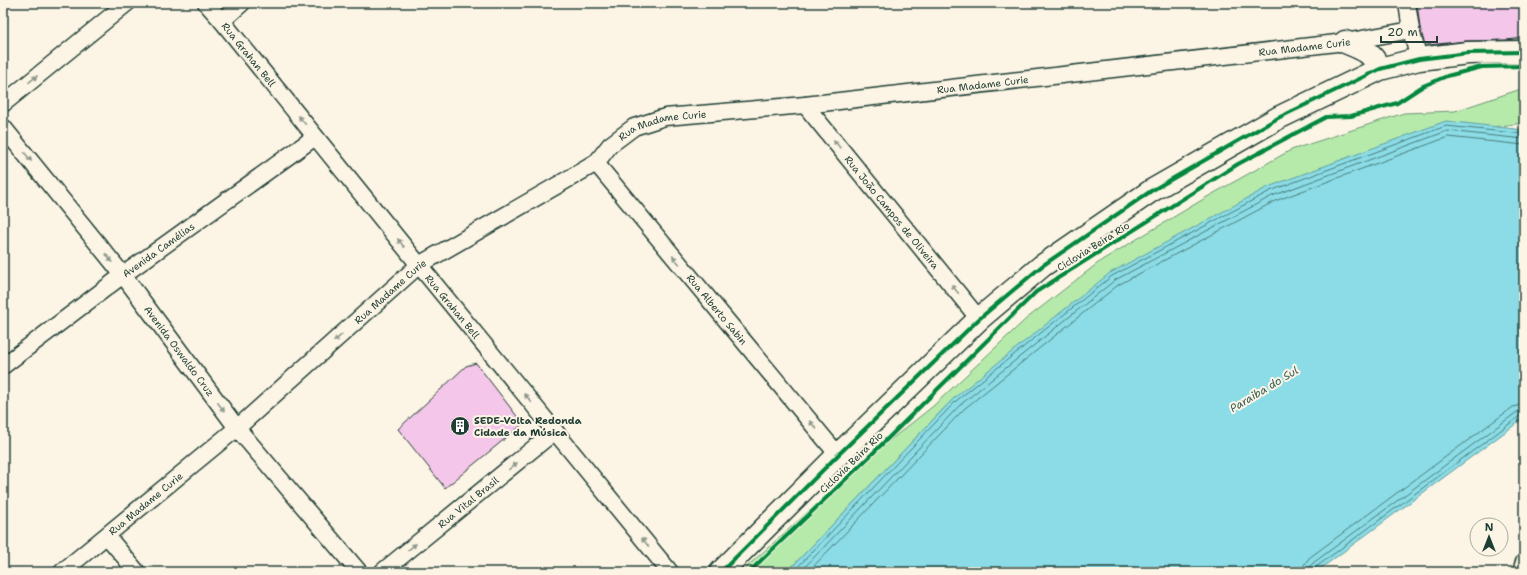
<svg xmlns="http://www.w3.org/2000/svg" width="1527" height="575" viewBox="0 0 1527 575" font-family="'Shantell Sans',sans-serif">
  <rect width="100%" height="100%" fill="#fcf5e5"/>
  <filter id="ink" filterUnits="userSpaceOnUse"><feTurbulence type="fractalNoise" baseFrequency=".025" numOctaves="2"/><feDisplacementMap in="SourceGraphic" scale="8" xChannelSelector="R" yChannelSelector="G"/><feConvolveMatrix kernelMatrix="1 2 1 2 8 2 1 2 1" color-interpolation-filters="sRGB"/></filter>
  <g filter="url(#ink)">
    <path fill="#b5eaab" stroke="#6a9470" d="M1524,88V123L1461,131L954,398L787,572H741L870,456L932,407L1026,319L1102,260L1207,197L1291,150L1404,113L1455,111Z"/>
    <path fill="#8bdce6" stroke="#609c9f" d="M1446,121L1524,130V418L1316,572H787L954,398L1110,273L1268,187Z"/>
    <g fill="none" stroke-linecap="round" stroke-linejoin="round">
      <path stroke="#4a7d7b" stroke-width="1" d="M793,572L956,401L1112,276L1270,191L1446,126L1524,134
        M800,572L960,405L1115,280L1272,196L1447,131L1524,139
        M808,572L964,409L1118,285L1275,201L1448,137L1524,145
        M1303,572L1304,565L1309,558L1513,407L1524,404
        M1309,572L1310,567L1313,563L1517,412L1524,410
        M1314,572L1316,567L1520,416L1524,415"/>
    </g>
    <path fill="#f4c6ea" stroke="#1f3d34" d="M1417,3H1524V38L1506,40L1466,41L1428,45L1424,42L1420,28Z
      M476,363L523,424L445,488L398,429L466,366Z"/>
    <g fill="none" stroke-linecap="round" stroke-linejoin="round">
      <g stroke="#1f3d34" stroke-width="19">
        <g id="street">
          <path id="s1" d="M206,3L222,21L419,265L670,572"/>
          <path d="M1407,3L1411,30L1419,59"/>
          <path d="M222,21L242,3"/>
          <path d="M3,104L127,3"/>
          <path id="s2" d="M805,105L979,319"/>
          <path id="s3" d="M3,127L123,275L237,428L359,572"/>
          <path id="s4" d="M596,163L838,455"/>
          <path id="s5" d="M3,366L123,275L315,137"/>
          <path d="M107,536L137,572"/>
          <path id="s6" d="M62,572L237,428L419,265L596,163L610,145L634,127L665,117L805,105L1345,42L1411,30"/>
          <path id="s7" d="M382,572L555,431"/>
          <path d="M1521,572L1524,562"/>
        </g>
      </g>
      <g stroke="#1f3d34" stroke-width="25">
        <path id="secondary" d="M1345,42C1362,49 1371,51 1380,69
          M721,572L838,455L979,319L1042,266L1151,191L1278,118L1380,69L1419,59L1468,53L1524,52"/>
      </g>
      <use href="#street" stroke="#fcf5e5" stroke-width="16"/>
      <use href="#secondary" stroke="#fcf5e5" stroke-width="22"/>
      <g stroke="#fcf5e5" stroke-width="6">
        <path id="cycleway" d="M721,572L838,455L979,319L1042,266L1151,191L1278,118L1380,69L1419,59L1468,53L1524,52
          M749,572L870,456L1036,292L1238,164L1326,117L1351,116L1397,103L1423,86L1447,76L1482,67L1524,66"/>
      </g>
      <use href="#cycleway" stroke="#00873e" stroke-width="4"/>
    </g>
    <defs><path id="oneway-solid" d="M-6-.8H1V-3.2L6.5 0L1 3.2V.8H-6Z"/></defs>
    <g fill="#8e998c">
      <use href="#oneway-solid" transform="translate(33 79) rotate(-39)"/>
      <use href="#oneway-solid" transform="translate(302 120) rotate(-129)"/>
      <use href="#oneway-solid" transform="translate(837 144) rotate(-129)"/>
      <use href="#oneway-solid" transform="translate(28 157) rotate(51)"/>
      <use href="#oneway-solid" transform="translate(401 243) rotate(-129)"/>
      <use href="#oneway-solid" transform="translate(109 258) rotate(51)"/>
      <use href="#oneway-solid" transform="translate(676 260) rotate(-130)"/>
      <use href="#oneway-solid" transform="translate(955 289) rotate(-129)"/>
      <use href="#oneway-solid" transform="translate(338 338) rotate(138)"/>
      <use href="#oneway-solid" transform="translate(528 398) rotate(-129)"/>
      <use href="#oneway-solid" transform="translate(221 407) rotate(53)"/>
      <use href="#oneway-solid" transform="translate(813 425) rotate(-130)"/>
      <use href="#oneway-solid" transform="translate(513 466) rotate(-39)"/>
      <use href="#oneway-solid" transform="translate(645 542) rotate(-129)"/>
      <use href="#oneway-solid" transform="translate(412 547) rotate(-39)"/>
    </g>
  </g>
  <defs>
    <g id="building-disc" transform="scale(1)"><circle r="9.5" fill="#1f3d34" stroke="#fcf5e5"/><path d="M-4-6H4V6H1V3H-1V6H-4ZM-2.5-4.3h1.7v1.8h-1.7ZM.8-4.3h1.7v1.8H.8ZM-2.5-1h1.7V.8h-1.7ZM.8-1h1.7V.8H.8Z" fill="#fff"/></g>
  </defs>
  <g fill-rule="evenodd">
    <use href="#building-disc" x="460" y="426"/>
  </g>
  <g text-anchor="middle" stroke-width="4" stroke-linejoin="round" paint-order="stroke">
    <g font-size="10" fill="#1f3d34" stroke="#fcf5e5">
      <text dy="4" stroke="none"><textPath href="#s6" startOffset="1404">Rua Madame Curie</textPath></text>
      <text dy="4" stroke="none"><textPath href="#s1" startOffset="67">Rua Grahan Bell</textPath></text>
      <text dy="4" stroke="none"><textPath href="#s6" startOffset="1080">Rua Madame Curie</textPath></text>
      <text dy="4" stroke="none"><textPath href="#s6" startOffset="756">Rua Madame Curie</textPath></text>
      <text dy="4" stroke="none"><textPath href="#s2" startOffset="138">Rua João Campos de Oliveira</textPath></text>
      <text transform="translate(1093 246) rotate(-32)" y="4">Ciclovia Beira Rio</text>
      <text dy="4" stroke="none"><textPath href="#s5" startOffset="194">Avenida Camélias</textPath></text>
      <text dy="4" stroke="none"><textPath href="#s6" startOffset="432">Rua Madame Curie</textPath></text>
      <text dy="4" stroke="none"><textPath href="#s1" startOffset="391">Rua Grahan Bell</textPath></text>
      <text dy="4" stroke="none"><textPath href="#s4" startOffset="190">Rua Alberto Sabin</textPath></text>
      <text dy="4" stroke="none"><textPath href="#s3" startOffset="285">Avenida Oswaldo Cruz</textPath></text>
      <text transform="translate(851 462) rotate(-44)" y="4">Ciclovia Beira Rio</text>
      <text dy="4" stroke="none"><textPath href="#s7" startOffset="111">Rua Vital Brasil</textPath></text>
      <text dy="4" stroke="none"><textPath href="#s6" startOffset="108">Rua Madame Curie</textPath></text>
    </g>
    <g font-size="10" font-weight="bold" fill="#1f3d34" stroke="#fcf5e5" text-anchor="start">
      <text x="474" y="424">SEDE-Volta Redonda<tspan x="474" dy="12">Cidade da Música</tspan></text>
    </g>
    <g font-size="11" font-style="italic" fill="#355d58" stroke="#fcf5e5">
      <text transform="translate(1264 389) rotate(-31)" y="4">Paraiba do Sul</text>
    </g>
  </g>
  <rect width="1527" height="575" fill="none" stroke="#fcf5e5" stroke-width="16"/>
  <rect x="8" y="8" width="1511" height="559" fill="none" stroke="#1f3d34" stroke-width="1.5" filter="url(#ink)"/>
  <g transform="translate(1489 537)"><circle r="19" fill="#fcf5e5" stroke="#a4ab9e"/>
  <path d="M0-3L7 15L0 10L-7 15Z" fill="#1f3d34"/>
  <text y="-6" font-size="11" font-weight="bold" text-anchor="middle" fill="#1f3d34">N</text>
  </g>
  <path d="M1381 36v6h56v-6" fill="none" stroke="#1f3d34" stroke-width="2"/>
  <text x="1387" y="36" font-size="12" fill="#1f3d34" stroke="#fcf5e5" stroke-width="3" paint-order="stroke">20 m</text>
</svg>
